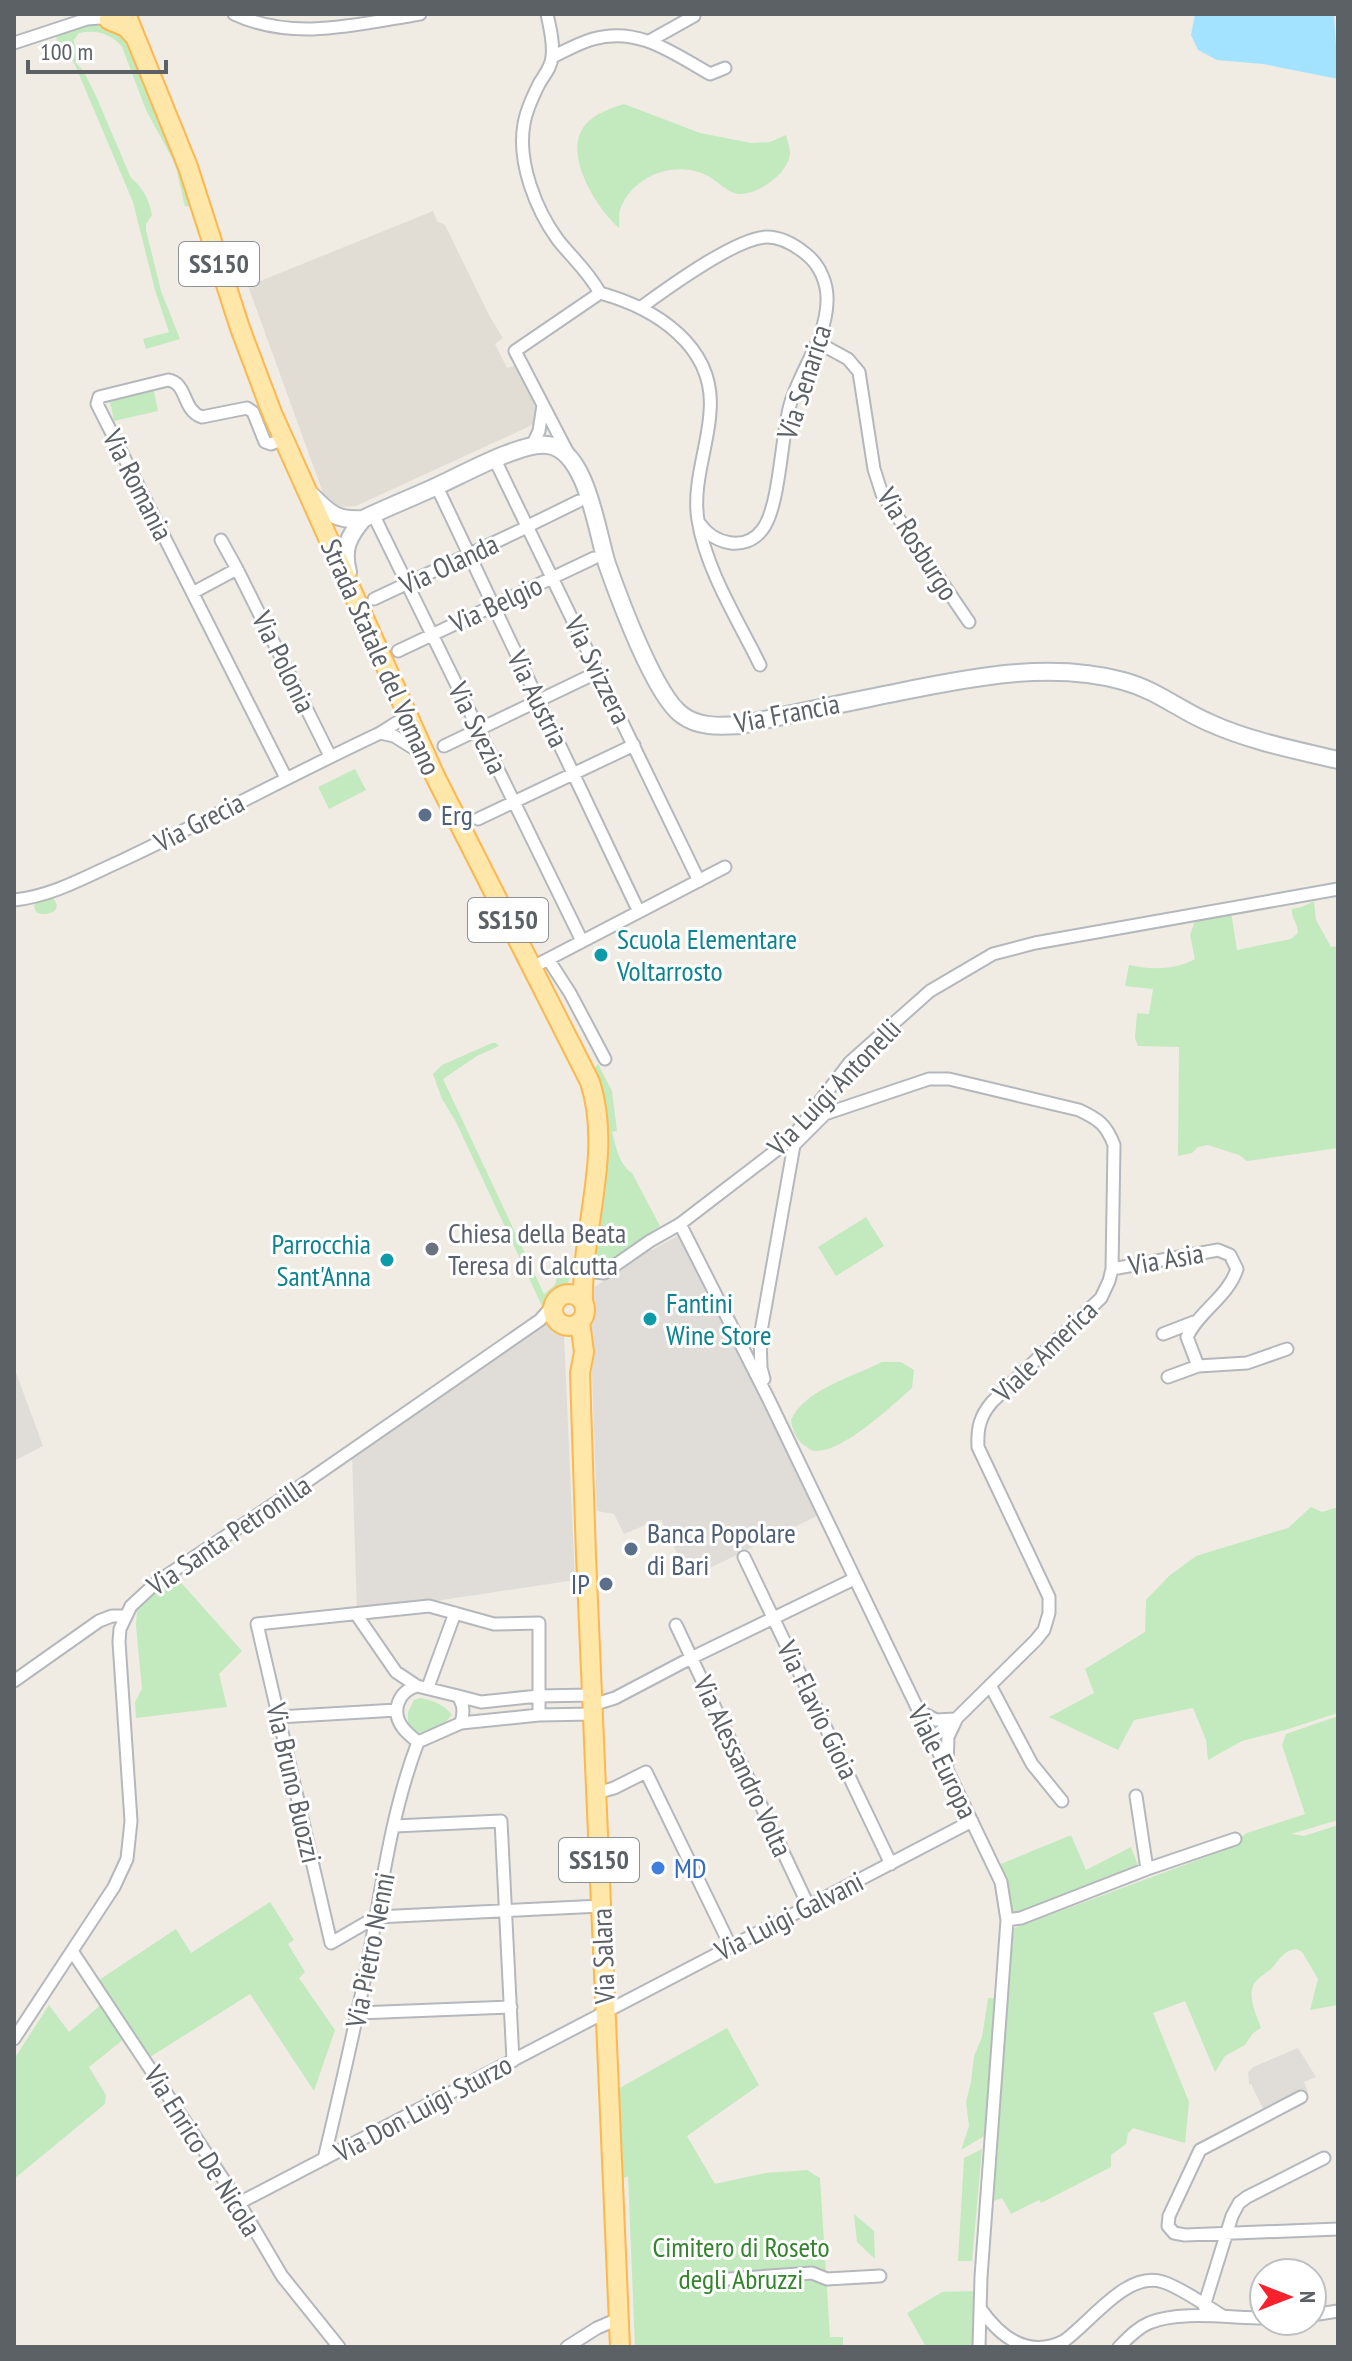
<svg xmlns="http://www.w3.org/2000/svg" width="1352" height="2361" viewBox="0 0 1352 2361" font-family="'PT Sans Narrow',sans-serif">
  <rect width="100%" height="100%" fill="#f0ece4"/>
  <path fill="#e0ddd8" d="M679,1235L683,1239L743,1360L817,1516L689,1578L661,1520H657L624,1534L614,1514L597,1511L589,1293L592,1289L647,1250H652Z
    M553,1324L560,1328L564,1335L575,1580L357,1613L352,1457L532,1333L543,1325Z
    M14,1367L43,1446L14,1461Z
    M1298,2048L1316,2077L1304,2082L1308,2092L1265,2113L1251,2084H1249L1248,2072L1253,2067Z"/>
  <path fill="#e2ddd4" d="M433,211L437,221L445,225L489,315L503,338L495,344L507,368L516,365L536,409V418L534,423L528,427L356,506L342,507L330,503L323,493L248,286Z"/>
  <path fill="#c3e9be" d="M105,23L129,39L175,143L192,207L185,206L184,203L177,171L172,158L146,110L122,47C113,34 95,29 79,33L74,40L77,64L84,72L96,96L131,178C143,188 149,199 152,215L146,224V230L161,291L180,339L146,349L143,339L169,332L155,290L133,202L75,65L67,52L58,48L56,35L85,25Z
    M624,104L700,133L751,143L770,142L786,135C787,140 790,147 790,153C789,173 759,194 740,194C728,194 718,181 708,176C676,159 632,175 620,210C618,216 620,221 619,228C596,208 558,148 589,121C599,112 612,108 624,104Z
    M153,387L158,411L114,421L109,397Z
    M355,769L366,790L329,809L318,787Z
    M47,897L53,898C64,912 48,916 37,913L34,907L35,902Z
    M1314,901L1316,920L1331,947L1338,946V1148L1247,1161L1239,1155L1208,1145L1198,1147L1192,1153L1178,1156L1179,1047L1138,1046L1135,1038L1137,1013L1149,1014L1153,989L1125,986L1129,965C1149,970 1176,970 1195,959L1190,935L1196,918L1231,912L1237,950L1291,939L1298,933C1298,924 1291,918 1292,909L1302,907Z
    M492,1043H496L499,1046L477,1056L443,1079L544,1294L555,1285L561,1261L563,1259L575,1263L567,1286L542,1306L456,1122L442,1099L433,1074L442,1065Z
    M598,1064L612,1091L617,1131L612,1132C616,1146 619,1165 632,1173L660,1226L598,1268L593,1267L602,1093L594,1069Z
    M866,1217L884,1246L836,1276L818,1247Z
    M882,1362H901L914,1370L912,1388C894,1404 836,1459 811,1450C809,1449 803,1444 801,1443C795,1436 792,1428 791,1420C805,1389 853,1377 882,1362Z
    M1311,1507L1322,1512L1338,1507V1713L1285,1730L1242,1741L1208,1760L1206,1740L1193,1708L1134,1720L1118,1750L1049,1717L1094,1693L1085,1669L1145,1632L1146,1600L1169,1576L1196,1556L1288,1528Z
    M177,1578L242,1651L219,1674L227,1707L136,1718L135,1702L142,1689L136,1626L137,1610L153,1594Z
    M420,1698C432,1700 445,1705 452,1715C444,1726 429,1731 416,1733L408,1725V1712L414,1700Z
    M1338,1716V1820L1291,1834L1304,1836L1338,1825V2005L1310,2010L1318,1979L1302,1952L1296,1949C1283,1951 1280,1959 1272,1968C1267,1973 1262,1975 1257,1980C1245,1992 1256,2014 1261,2028L1253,2033L1245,2045L1225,2056L1215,2072L1185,2001L1153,2013L1189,2102L1185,2143L1133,2128L1128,2133L1126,2144L1111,2155V2167L1041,2203L1039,2200L1011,2214L1002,2198L994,2201L1012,1929L1222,1851L1247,1833L1305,1814L1282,1745L1286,1734Z
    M1071,1835L1086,1870L1131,1847L1139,1868L1020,1914L1013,1911L1001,1864Z
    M270,1902L294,1940L288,1944L305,1972L299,1978L335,2030L314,2091L250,1994L147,2059L99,1980L176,1929L191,1953Z
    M988,1998H997L986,2135L961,2150L969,2126L966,2102L971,2082L974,2056L982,2037Z
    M103,2003L124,2039L89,2067L106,2095L105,2104L14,2179V2059L49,2005L69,2032Z
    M727,2028L759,2085L687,2136L715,2184L765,2173L807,2170L820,2178L830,2337H843V2347H635L628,2176L620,2180L616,2090Z
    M982,2149L972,2261H958L964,2158Z
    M854,2214L874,2231L875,2259L857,2242Z
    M977,2291L974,2347H926L907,2313L942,2292Z"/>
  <path fill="#a4e3ff" d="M1195,14H1334L1338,79L1263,64L1217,60L1198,50L1191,35Z"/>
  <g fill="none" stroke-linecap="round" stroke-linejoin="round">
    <g stroke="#b4b8bc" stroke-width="15">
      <path id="street" d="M234,14C294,42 358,24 420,14
        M547,14C550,28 554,43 552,57C551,68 544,75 539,84C533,96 526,111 524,124C517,162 536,210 558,240C574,260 587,270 600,293C655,308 716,346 710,412C708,447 692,484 698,520C706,570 738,620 760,665
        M651,40L694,16
        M14,43L87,19L100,18
        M552,57C565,51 579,43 593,39C638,26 673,53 710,74L725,68
        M640,308C666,289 737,237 767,237C782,237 795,245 806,254C820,265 828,284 827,302C826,339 800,370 790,405C781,436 780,508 762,530C745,552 714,544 700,524
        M817,342L848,359L859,372L874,469L882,494L969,622
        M283,439L271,444L265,442L253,412L247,408L202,417C182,411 188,383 168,380L99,397L97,404L286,778
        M532,446L539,431L543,405
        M569,455L515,351L600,293
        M495,460L699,881
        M437,487L639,912
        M373,514L582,941
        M528,526L579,501
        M221,540L237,569
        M194,592L237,569L330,756
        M374,599L523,529
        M398,651L594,558
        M380,733L394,736L426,756
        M444,746L598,672
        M478,819L634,745
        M14,900C53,896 87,876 123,860C208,820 291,775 376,735C387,730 396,721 408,717
        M548,959L570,993L605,1059
        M533,967L725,867
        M794,1145L825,1114L929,1079H949L1079,1110C1098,1119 1106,1124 1114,1145L1112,1269L1109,1281L1101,1298L992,1402C980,1416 977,1428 978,1447L1049,1597V1613L1044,1630L1036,1640L956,1719L932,1738
        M680,1224L769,1400L1001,1882L1007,1920L981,2277L979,2347
        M585,1264L595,1272L604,1273L650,1241L680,1224L791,1139L850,1062L930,991L993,954L1035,943L1338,889
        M1112,1269L1218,1250L1230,1255L1237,1269C1228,1297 1199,1311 1187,1337L1198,1366L1247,1363L1287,1349
        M1163,1334L1194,1322
        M1168,1377L1198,1366
        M764,1379L761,1368L760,1337L794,1145L791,1140
        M744,1557L891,1864
        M356,1614L396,1672L417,1686
        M676,1625L809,1907
        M14,1681L99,1621L112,1616H125
        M990,1685L1032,1764L1062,1801
        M417,1686L458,1696C464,1706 464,1712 461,1723L418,1742C413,1738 407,1733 403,1728C390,1711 399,1691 417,1686Z
        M428,1687L455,1613
        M458,1696L481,1702L538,1696L592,1695
        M592,1705L615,1698L691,1658L854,1579
        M919,1711L936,1720L955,1719
        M539,1715V1623L494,1624L429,1606L257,1624L331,1943L376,1917L601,1906
        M278,1717L397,1710
        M461,1723L539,1715L593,1714
        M947,1765L948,1737L956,1720
        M596,1793L614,1788L646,1772L730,1945
        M395,1826L501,1821L513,2061
        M1147,1869L1235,1839
        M1007,1920L1021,1918L1147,1869L1136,1796
        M72,1951L239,2203L282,2276L339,2347
        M358,2013L511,2007
        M14,2039L114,1887L127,1859L131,1821L119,1642L120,1629L131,1606L157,1582L286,1496L540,1320L554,1304
        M1301,2097L1200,2150L1169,2216L1168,2226L1174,2233L1185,2235L1338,2229
        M324,2159C340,2092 356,2024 369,1956C382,1885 392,1810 418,1742
        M239,2203L972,1821
        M687,2282L812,2273L827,2279L880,2276
        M1204,2306L1232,2216L1239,2203L1247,2197L1324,2158
        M980,2308C1000,2337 1028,2359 1064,2341C1091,2322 1127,2270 1163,2282C1184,2289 1204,2305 1223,2316
        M1312,2315L1338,2311
        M567,2347L597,2328L618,2319
        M1119,2347C1128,2338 1137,2328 1149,2323C1179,2310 1231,2318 1264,2318"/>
    </g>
    <g stroke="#b5babf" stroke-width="20">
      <path id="secondary" d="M311,495C329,513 336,521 363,519C386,508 411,498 435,487C460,476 522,441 548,445C587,450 597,533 607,564C619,598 655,696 682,715C699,728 721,726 741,725C790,714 840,704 889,694C963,679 1048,660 1123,681C1157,690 1179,710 1210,723C1250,741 1295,750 1338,760
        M348,572C342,549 348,537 363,519"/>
    </g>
    <g stroke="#fdb74f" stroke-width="22">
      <path id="primary" d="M126,14L188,167L240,328L272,413L435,776L590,1082C613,1153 581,1229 583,1302
        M109,20L126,27L134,36
        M553 1310a16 16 0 1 1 32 0a16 16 0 1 1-32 0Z
        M580,1322L584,1352L580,1373L586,1555L620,2347"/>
    </g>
    <use href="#street" stroke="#fff" stroke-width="11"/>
    <use href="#secondary" stroke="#fff" stroke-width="16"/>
    <use href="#primary" stroke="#ffe6a9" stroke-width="18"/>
  </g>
  <g fill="#5c6f8a" stroke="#fff" stroke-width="3">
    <circle cx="425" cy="815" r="8"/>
    <circle cx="631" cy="1549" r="8"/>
    <circle cx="606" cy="1584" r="8"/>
  </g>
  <g fill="#0f9aa8" stroke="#fff" stroke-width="3">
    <circle cx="601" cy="955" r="8"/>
    <circle cx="387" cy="1260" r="8"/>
    <circle cx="650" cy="1319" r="8"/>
  </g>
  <circle fill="#6b7280" stroke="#fff" stroke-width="3" cx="432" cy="1249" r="8"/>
  <circle fill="#3f7fe0" stroke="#fff" stroke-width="3" cx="658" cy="1868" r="8"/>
  <g text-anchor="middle" stroke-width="6" stroke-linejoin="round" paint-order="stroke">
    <g fill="#fff" stroke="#8d9094" stroke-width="2">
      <rect x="179" y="242" width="80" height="44" rx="6"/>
      <rect x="468" y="898" width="80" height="44" rx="6"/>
      <rect x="559" y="1838" width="80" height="44" rx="6"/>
    </g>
    <g font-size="26" font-weight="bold" fill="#5c6166">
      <text x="219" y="273">SS150</text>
      <text x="508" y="929">SS150</text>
      <text x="599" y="1869">SS150</text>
    </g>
    <g font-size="28" fill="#5c6166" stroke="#fff">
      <text transform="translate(804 382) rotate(-72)" y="10">Via Senarica</text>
      <text transform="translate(138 485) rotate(63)" y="10">Via Romania</text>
      <text transform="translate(918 544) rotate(58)" y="10">Via Rosburgo</text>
      <text transform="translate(449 564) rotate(-25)" y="10">Via Olanda</text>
      <text transform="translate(496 604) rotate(-25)" y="10">Via Belgio</text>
      <text transform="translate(381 657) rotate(66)" y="10">Strada Statale del Vomano</text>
      <text transform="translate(284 662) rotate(64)" y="10">Via Polonia</text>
      <text transform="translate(598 670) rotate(64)" y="10">Via Svizzera</text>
      <text transform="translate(538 699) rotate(64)" y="10">Via Austria</text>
      <text transform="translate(787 713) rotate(-11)" y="10">Via Francia</text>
      <text transform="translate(478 728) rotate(64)" y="10">Via Svezia</text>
      <text transform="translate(199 822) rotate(-27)" y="10">Via Grecia</text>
      <text transform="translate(834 1087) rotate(-46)" y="10">Via Luigi Antonelli</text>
      <text transform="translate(1166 1259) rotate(-10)" y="10">Via Asia</text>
      <text transform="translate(1045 1351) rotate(-44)" y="10">Viale America</text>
      <text transform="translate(229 1535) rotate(-34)" y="10">Via Santa Petronilla</text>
      <text transform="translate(818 1710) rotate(64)" y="10">Via Flavio Gioia</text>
      <text transform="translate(943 1762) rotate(64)" y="10">Viale Europa</text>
      <text transform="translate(743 1766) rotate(65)" y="10">Via Alessandro Volta</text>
      <text transform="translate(294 1783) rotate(77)" y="10">Via Bruno Buozzi</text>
      <text transform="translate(789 1916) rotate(-27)" y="10">Via Luigi Galvani</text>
      <text transform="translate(370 1950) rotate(-79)" y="10">Via Pietro Nenni</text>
      <text transform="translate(603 1956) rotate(-92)" y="10">Via Salara</text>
      <text transform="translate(423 2108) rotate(-28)" y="10">Via Don Luigi Sturzo</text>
      <text transform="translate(203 2151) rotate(58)" y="10">Via Enrico De Nicola</text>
    </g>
    <g font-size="28" fill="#4e5e75" stroke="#fff" text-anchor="start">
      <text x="441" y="825">Erg</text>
      <text x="647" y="1543">Banca Popolare<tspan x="647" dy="32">di Bari</tspan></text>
      <text x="590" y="1594" text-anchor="end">IP</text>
    </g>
    <g font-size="28" fill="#0d838f" stroke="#fff" text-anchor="start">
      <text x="617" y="949">Scuola Elementare<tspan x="617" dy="32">Voltarrosto</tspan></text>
      <text x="371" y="1254" text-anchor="end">Parrocchia<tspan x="371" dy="32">Sant'Anna</tspan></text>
      <text x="666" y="1313">Fantini<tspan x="666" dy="32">Wine Store</tspan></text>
    </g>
    <g font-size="28" fill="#5b616d" stroke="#fff" text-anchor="start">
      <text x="448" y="1243">Chiesa della Beata<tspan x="448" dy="32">Teresa di Calcutta</tspan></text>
    </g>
    <g font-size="28" fill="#366cbe" stroke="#fff" text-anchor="start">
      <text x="674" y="1878">MD</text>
    </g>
    <g font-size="28" fill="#33842d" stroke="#fff">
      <text x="741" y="2257">Cimitero di Roseto<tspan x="741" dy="32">degli Abruzzi</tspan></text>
    </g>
  </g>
  <rect width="1352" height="2361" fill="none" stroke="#5c6166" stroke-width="32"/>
  <g transform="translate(1288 2297) rotate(90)"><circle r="38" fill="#ffffff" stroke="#bec0c2" stroke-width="2"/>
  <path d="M0-6L14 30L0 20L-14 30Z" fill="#f8212c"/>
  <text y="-12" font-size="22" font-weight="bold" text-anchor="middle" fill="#5c6166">N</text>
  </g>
  <path d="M28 60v12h138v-12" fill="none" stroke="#5c6166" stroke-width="4"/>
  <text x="40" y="60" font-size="24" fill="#5c6166" stroke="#ffffff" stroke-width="6" paint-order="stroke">100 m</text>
</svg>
